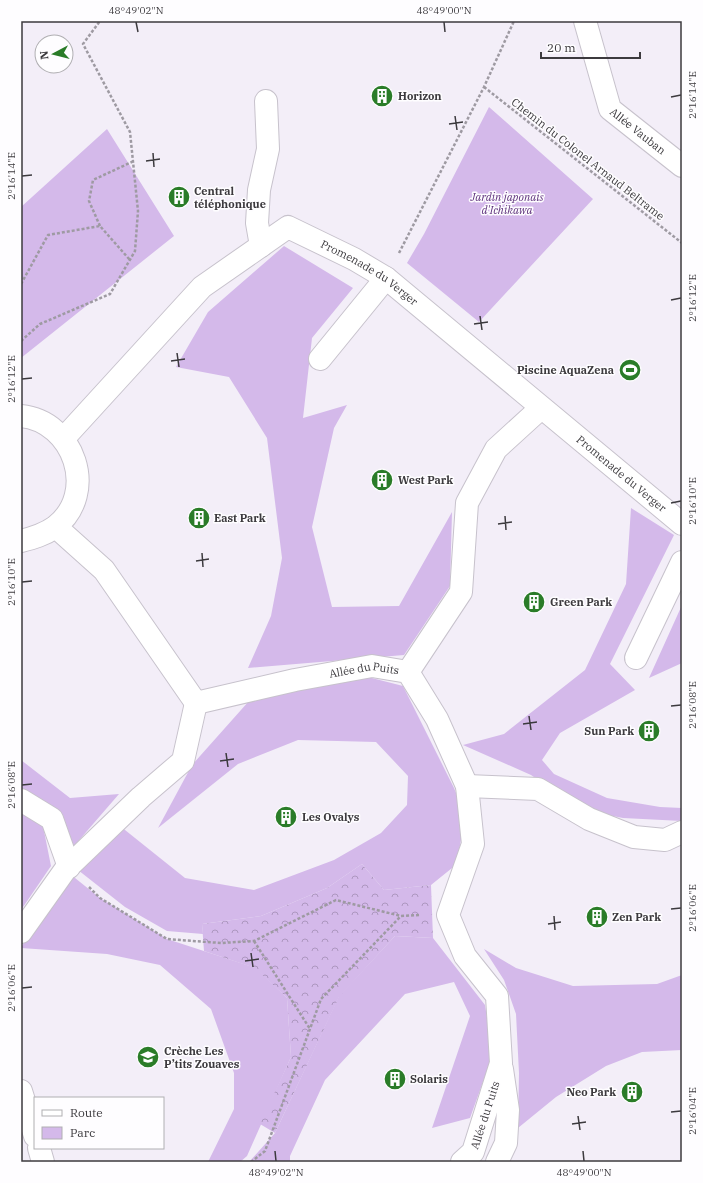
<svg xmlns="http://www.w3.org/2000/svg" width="703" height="1183" viewBox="0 0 703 1183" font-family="'IBM Plex Serif',serif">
  <defs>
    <pattern id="forest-crowns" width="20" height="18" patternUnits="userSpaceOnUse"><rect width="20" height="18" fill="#d4b9ea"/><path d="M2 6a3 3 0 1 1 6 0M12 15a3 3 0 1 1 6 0" fill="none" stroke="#ad97bf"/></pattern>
  </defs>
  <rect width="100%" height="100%" fill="#f3eef8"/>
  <path fill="#d4b9ea" d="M489,107L593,199L479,322L407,263L424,234Z
    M107,129L174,236L21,358V207Z
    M284,246L353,288L312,338L303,418L347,405L334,428L312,527L332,607L399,606L452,512L450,586L404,655L248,668L271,616L282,558L267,438L229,377L176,367L208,312Z
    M631,508L674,535L610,664L635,690L560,733L542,760L554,774L607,798L660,807L682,808V821L623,818L582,810L531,775L463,745L504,734L585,670L626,584Z
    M682,605V663L649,678Z
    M364,676L403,686L454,788L465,815L457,864L431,885L384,890L362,864L327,888L261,916L202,924L203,934L167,931L125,907L78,870L120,826L185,878L254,890L334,860L381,833L407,805L408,776L376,742L298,740L238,764L158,828L192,765L249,701Z
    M21,760L70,798L119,794L68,853L63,815L21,793Z
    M21,810L42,821L51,866L21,910Z
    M65,870L100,898L167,939L256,968L287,998L291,1057L247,1156L240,1162H208L234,1109V1073L211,1009L160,965L107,954L21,948Z
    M395,936L433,938L485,1005L493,1054L470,1118L432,1128L470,1016L454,982L405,994L325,1080L290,1156V1162H249L275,1133L339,996Z
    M484,949L516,968L573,986L657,984L682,975V1050L642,1052L606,1066L556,1097L518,1128L519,1073L516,1014L504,980Z"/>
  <path fill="url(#forest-crowns)" d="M362,864L384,890L431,885L433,938L395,936L339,997L275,1133L260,1124L291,1057L287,998L255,968L204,951L202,924L261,916L327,888Z"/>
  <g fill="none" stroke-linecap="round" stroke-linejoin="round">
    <g stroke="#c7c2cc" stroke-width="24">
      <g id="minor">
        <path id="s1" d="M585,21L610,109L682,166"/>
        <path d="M261,246L257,223L259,190L268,149L266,101"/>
        <path d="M320,359L386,278"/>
        <path d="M21,416C74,421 99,493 55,527C44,535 33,538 21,541"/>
        <path id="s2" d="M64,438L202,287L288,227L354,259L386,278L682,524"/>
        <path id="s3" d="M56,527L104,570L196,703L295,680L372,666L408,672L437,719L467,786L473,844L448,915L465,956L497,996L501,1063L473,1152L462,1162"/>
        <path d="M636,658L682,562"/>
        <path d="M408,672L461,592L467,503L496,449L541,408"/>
        <path d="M467,786L538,789L589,819L634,837L665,840L682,832"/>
        <path d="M21,800L52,819L69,867"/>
        <path d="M21,932L65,870L141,797L183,761L196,703"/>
        <path d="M21,1091L35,1136"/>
        <path d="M39,1148L43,1162"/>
        <path d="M497,1162L506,1143L508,1110L502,1069"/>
      </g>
    </g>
    <path stroke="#9e9aa2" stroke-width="2.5" stroke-dasharray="3 2" stroke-linecap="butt" d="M484,87L682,243
      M100,226L89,201L93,180L134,161
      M399,253L484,87L514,21
      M21,284L48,235L100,226L130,260
      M21,341L40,324L110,294L135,251L138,211L130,132L83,44L100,21
      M89,887L100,898L167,939L221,943L254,941L336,900L401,916L420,915
      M254,941L310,1029
      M251,1162L265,1151L321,999L401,916"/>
    <use href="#minor" stroke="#fff" stroke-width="22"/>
  </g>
  <path fill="none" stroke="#3c3a3e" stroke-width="1.5" d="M136,22L138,32M444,22L445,32M671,97L681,95M455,116L457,130M449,124L463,122M153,153L154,167M146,161L160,159M22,176L32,175M671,300L681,298M480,316L482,330M474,324L488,322M177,353L179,367M171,361L185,359M22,379L32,378M671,503L681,501M505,516L506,530M498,524L512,522M202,553L203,567M196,561L209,559M22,582L32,581M671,706L681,705M529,716L531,730M523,724L537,722M226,753L228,767M220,761L234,759M22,785L32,784M671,909L681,908M554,916L555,930M548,924L561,922M251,953L253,967M245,961L259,959M22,988L32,987M671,1112L681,1111M578,1116L580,1130M572,1124L586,1122M275,1151L276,1161M583,1151L584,1161"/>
  <defs>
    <g id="building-disc" transform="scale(1.15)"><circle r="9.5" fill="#2a7c28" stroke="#fefdff"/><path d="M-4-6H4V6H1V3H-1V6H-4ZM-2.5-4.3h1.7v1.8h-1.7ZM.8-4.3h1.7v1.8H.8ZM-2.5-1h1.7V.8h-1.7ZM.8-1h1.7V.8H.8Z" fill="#fff"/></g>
    <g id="stadium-disc" transform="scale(1.15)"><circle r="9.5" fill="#2a7c28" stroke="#fefdff"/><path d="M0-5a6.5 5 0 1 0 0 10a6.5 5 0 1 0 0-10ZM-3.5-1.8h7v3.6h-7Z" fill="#fff"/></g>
    <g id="school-disc" transform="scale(1.15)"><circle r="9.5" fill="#2a7c28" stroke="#fefdff"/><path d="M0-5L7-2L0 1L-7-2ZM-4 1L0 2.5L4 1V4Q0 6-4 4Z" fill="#fff"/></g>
  </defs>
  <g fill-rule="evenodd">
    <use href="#building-disc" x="382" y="96"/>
    <use href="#building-disc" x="179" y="197"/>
    <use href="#stadium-disc" x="630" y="370"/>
    <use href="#building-disc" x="382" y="480"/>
    <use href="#building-disc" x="199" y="518"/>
    <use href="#building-disc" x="534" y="602"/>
    <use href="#building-disc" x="649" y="731"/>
    <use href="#building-disc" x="286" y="817"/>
    <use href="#building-disc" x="597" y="917"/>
    <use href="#school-disc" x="148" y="1057"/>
    <use href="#building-disc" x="395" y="1079"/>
    <use href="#building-disc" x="632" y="1092"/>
  </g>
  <g text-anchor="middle" stroke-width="3" stroke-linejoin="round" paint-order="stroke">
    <g font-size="11" font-weight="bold" fill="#3c3a3e" stroke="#fefdff" text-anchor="start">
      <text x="398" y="100">Horizon</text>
      <text x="194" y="195">Central<tspan x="194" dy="13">téléphonique</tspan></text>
      <text x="614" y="374" text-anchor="end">Piscine AquaZena</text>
      <text x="398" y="484">West Park</text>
      <text x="214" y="522">East Park</text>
      <text x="550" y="606">Green Park</text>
      <text x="634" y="735" text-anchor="end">Sun Park</text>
      <text x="302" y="821">Les Ovalys</text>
      <text x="612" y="921">Zen Park</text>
      <text x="164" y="1055">Crèche Les<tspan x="164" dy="13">P’tits Zouaves</tspan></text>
      <text x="410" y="1083">Solaris</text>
      <text x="616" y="1096" text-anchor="end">Neo Park</text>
    </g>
    <g font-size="11" fill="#3c3a3e" stroke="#fefdff">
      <text dy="4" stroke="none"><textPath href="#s1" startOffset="127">Allée Vauban</textPath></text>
      <text transform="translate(588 159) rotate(38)" y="4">Chemin du Colonel Arnaud Beltrame</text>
      <text dy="4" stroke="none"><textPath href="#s2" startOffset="403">Promenade du Verger</textPath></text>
      <text dy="4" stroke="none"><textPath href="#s2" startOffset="726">Promenade du Verger</textPath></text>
      <text dy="4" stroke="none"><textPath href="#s3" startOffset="398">Allée du Puits</textPath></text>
      <text transform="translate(485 1115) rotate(-72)" y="4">Allée du Puits</text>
    </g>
    <g font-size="11" font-style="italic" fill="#5e327c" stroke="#fefdff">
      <text x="507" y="201">Jardin japonais<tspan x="507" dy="13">d'Ichikawa</tspan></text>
    </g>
  </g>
  <rect width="703" height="1183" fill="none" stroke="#fefdff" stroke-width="44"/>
  <rect x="34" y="1097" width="130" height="52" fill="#fefdff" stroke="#b0afb2"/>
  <rect x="42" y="1110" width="20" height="6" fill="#ffffff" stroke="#b0afb2"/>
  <text x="70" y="1117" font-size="12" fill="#3c3a3e">Route</text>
  <rect x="42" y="1127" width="20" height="12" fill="#d4b9ea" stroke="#b0afb2"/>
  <text x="70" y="1137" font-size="12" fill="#3c3a3e">Parc</text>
  <g transform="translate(54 54) rotate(263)"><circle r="19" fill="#fefdff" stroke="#b0afb2"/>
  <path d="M0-3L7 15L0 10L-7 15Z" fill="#2a7c28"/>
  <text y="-6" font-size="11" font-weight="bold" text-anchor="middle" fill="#3c3a3e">N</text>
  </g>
  <path d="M541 52v6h99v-6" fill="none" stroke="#3c3a3e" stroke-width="2"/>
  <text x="547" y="52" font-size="12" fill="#3c3a3e" stroke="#fefdff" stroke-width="3" paint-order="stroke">20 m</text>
  <rect x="22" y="22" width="659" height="1139" fill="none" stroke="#3c3a3e" stroke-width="1.5"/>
  <g font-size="10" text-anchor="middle" fill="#3c3a3e">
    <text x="136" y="14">48°49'02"N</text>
    <text x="444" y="14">48°49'00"N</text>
    <text transform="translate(692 95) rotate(-90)" y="4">2°16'14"E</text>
    <text transform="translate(11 176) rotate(-90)" y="4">2°16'14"E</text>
    <text transform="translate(692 298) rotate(-90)" y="4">2°16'12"E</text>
    <text transform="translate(11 379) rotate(-90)" y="4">2°16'12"E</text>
    <text transform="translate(692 501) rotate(-90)" y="4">2°16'10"E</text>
    <text transform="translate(11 582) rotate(-90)" y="4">2°16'10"E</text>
    <text transform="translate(692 705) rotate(-90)" y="4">2°16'08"E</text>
    <text transform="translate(11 785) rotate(-90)" y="4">2°16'08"E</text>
    <text transform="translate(692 908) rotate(-90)" y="4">2°16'06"E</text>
    <text transform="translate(11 988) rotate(-90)" y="4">2°16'06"E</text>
    <text transform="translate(692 1111) rotate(-90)" y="4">2°16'04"E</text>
    <text x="276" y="1176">48°49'02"N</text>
    <text x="584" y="1176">48°49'00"N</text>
  </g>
</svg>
